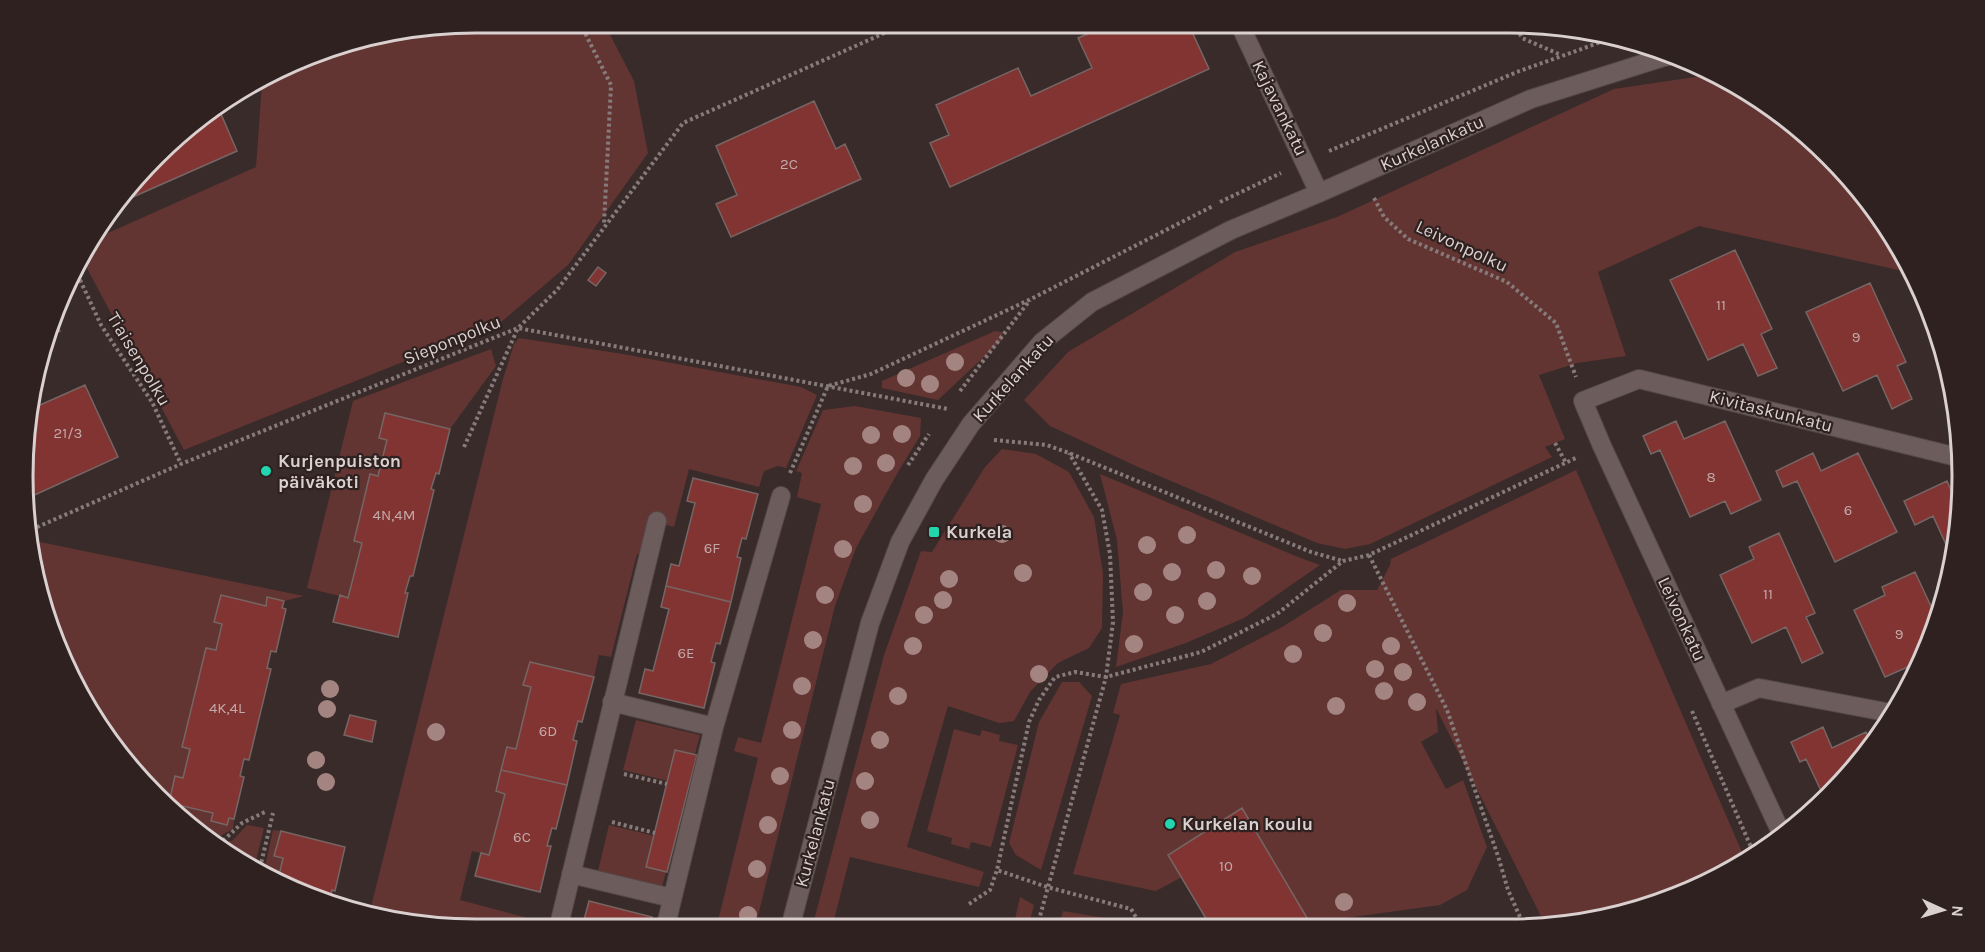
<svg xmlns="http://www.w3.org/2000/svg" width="1985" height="952" viewBox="0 0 1985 952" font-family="Karla,sans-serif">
  <rect width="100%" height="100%" fill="#382b2a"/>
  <path fill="#623532" d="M476,23H604L634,81L648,153L568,265L500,323L184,450L81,257L90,241L256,167L262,83L330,47Z
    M1715,74L1761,99L1830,156L1886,224L1912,273L1699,226L1598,272L1626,356L1577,363L1539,375L1565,439L1545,447L1552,457L1370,544L1345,549L1317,543L1138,467L1050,426L1024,400L1068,352L1235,252L1337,217L1614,89Z
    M995,331L1002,332L1003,339L938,400L882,388V381Z
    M519,338L623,354L801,387L817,395L786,468L778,466L764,471L759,487L689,469L674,527L652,521L643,554H637L611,657L599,655L594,677L529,663L523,685L531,687L516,749L497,791L505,794L489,855L472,851L460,900L543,922L541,929H476L387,921L369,915L503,379L514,344Z
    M491,349L496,366L450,429L385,413L387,440L378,476L370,475L354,540L362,543L348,598L307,588L353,401Z
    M855,406L921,418L920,436L898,472L856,548L835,606L755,928L716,929L758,758L734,751L738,737L761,743L821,504L797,497L802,473L796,471L823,410Z
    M1002,449L1036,454L1069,472L1094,517L1103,573L1102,628L1089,648L1058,663L1030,692L1014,721L999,723L948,706L907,847L984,872L979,887L850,857L832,928H812L884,655L921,551L932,552L985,467Z
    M1576,470L1745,859L1683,895L1569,926H1546L1436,708L1438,732L1421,742L1446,789L1463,780L1487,847L1467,890L1440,905L1310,923L1242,809L1168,854L1182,877L1156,891L1073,874L1120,715L1113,713L1121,684L1211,664L1282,627L1341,590H1377L1390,565L1391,559Z
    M1100,474L1298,557L1320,565L1244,618L1186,643L1116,667L1123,612L1117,540Z
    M40,542L304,596L284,601L268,597L266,606L221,595L214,622L222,624L216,650L206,648L183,747L190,749L183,778L175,776L169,802L213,813L211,821L227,825L229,818L234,819L233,829L213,840L177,817L116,752L69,677L30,546Z
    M1062,682H1079L1092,696L1041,870L1016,855L1009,843L1039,722Z
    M636,720L700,735L695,754L675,750L668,781L623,770Z
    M954,729L980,736L982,730L1000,735L999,741L1018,745L991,847L971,842L969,849L951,844L952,838L927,831Z
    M247,825L264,828L255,865L222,845L233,840Z
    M609,825L655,836L666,872L661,890L597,875Z
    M273,830L281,831L275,856L283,858L278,880L264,871Z
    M1020,897L1034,905L1028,928H1013Z
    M1063,911L1158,927H1059Z"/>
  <path fill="#823433" stroke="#756664" stroke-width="1.5" d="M1113,23H1170L1173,30L1188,23L1209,69L950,187L930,143L949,135L936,105L1018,68L1031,96L1092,68L1078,38Z
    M814,101L836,149L845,144L861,179L731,237L716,204L737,195L716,146Z
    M218,107L237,151L117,204L200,116Z
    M1735,250L1772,329L1761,334L1777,368L1758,376L1743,344L1708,360L1670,280Z
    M598,267L606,273L596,286L588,280Z
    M1870,283L1906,362L1897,366L1912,399L1892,409L1877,375L1843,391L1806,312Z
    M53,315L60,331L46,337Z
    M85,385L118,457L28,498L31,409Z
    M385,413L450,429L439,474L436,473L431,489L434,490L413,576H410L405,593H408L398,637L333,622L340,595L348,598L362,543L354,541L370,474L378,476L387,440L379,438Z
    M1676,421L1684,439L1725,421L1761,500L1731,514L1725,501L1690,517L1660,450L1651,454L1643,436Z
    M1813,453L1821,471L1858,453L1897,532L1835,562L1797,481L1783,487L1776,471Z
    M693,478L758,494L746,539L742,538L737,557L741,558L731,602L666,586L671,564L679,566L695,503L687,501Z
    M1947,481L1957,504L1960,502L1954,562L1933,516L1915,525L1904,501Z
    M1779,533L1815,613L1806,617L1823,653L1802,663L1786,627L1752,643L1720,575L1754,559L1749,547Z
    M1915,572L1937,619L1928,650L1920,664L1919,662L1885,677L1854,610L1885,595L1882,587Z
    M666,586L731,602L720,644L716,643L711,662L715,663L704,708L639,693L645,669L653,671L669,609L661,607Z
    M221,595L266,606L267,597L284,601L282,608L286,609L276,652L271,651L267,668L271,669L249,760L244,759L240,776L244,777L234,819L229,818L227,825L211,821L213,813L169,803L175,776L183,778L190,749L182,747L206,648L216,650L222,624L214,622Z
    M530,662L594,677L582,722L578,721L573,740L577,741L567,785L501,770L507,747L516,749L531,687L523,685Z
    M350,715L376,721L372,742L344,735Z
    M1823,727L1832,748L1866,732L1873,746L1869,752L1824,797L1806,759L1800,762L1791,742Z
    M675,750L697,755L667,872L646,867Z
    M501,770L567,785L556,829L552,828L547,846H551L540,892L475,876L481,853L489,855L505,794L496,791Z
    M1242,808L1310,923L1312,926L1211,927L1168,855Z
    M281,831L345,847L335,891L332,890L329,903L302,895L278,880L283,858L274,856Z
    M589,901L652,917L650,929H591V926L583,924Z"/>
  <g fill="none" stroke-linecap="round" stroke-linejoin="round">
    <g stroke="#534847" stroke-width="20">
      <path id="minor" d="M1239,23L1319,193
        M612,702L714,727
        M1721,704L1759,688L1891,713
        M1783,837L1602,446L1583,401L1639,379L1961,458
        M571,874L672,898
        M790,928L870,623L900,542L934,480L971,424L1042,342L1092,302L1231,230L1319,193L1531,99L1664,57L1676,55
        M558,929L657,521
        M665,929L714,727L781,496"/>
    </g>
    <path stroke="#867b7a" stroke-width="4" stroke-dasharray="3 3" stroke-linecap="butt" d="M580,23L611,85L604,224
      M1514,23L1522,38L1561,55
      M1329,151L1517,72L1615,37
      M1374,198L1384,217L1408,239L1507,282L1556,323L1576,377
      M1220,202L1281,173
      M75,269L101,325L152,402L181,464
      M960,391L1030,300
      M994,440L1047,445L1069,453L1311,552L1343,561
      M1555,443L1566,463
      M464,447L518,328L948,409
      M908,465L929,434
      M790,473L828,386L871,374L1031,299L1213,206
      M26,532L181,464L518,328L557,290L683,123L907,23
      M1369,555L1447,710L1498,856L1508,890L1524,926
      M1692,711L1754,854
      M624,774L667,784
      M612,822L655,833
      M217,842L225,839L242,823L267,811
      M260,868L273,813
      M969,904L990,890L997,870
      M1037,927L1106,677L1113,622L1110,554L1102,510L1069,453
      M1142,927L1131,909L1047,887L997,870L1029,722L1039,700L1055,677L1075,672L1106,677L1201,652L1277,614L1343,561L1369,555L1578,457"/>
    <use href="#minor" stroke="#6c5d5c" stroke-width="18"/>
  </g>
  <g fill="#a48481">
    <circle cx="955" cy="362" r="9"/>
    <circle cx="906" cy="378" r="9"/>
    <circle cx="930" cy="384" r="9"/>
    <circle cx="902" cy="434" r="9"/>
    <circle cx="871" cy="435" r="9"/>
    <circle cx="886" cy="463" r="9"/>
    <circle cx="853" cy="466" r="9"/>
    <circle cx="863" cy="504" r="9"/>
    <circle cx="1002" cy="534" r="9"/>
    <circle cx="1187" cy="535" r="9"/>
    <circle cx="1147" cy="545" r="9"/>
    <circle cx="843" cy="549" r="9"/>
    <circle cx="1216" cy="570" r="9"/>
    <circle cx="1172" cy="572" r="9"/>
    <circle cx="1023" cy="573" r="9"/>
    <circle cx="1252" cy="576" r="9"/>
    <circle cx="949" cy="579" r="9"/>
    <circle cx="1143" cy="592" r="9"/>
    <circle cx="825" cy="595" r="9"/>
    <circle cx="943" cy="600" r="9"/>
    <circle cx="1207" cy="601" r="9"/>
    <circle cx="1347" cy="603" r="9"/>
    <circle cx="924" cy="615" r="9"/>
    <circle cx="1175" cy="615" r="9"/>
    <circle cx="1323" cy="633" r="9"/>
    <circle cx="813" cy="640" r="9"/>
    <circle cx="1134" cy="644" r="9"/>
    <circle cx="913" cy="646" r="9"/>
    <circle cx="1391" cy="646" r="9"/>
    <circle cx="1293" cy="654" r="9"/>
    <circle cx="1375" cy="669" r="9"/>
    <circle cx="1403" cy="672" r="9"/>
    <circle cx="1039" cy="674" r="9"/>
    <circle cx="802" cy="686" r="9"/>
    <circle cx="330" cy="689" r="9"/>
    <circle cx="1384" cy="691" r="9"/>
    <circle cx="898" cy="696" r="9"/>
    <circle cx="1417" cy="702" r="9"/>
    <circle cx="1336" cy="706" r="9"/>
    <circle cx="327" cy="709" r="9"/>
    <circle cx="792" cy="730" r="9"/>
    <circle cx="436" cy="732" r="9"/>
    <circle cx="880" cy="740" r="9"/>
    <circle cx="316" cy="760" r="9"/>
    <circle cx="780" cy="776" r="9"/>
    <circle cx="865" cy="781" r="9"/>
    <circle cx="326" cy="782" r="9"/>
    <circle cx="870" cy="820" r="9"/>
    <circle cx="768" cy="825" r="9"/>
    <circle cx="757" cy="869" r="9"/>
    <circle cx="1344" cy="902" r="9"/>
    <circle cx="748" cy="915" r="9"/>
  </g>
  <g fill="#21d5af" stroke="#2e2120" stroke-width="2">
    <circle cx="266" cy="471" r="6"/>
    <rect x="928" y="526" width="12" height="12" rx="3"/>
    <circle cx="1170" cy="824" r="6"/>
  </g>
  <g text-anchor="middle" stroke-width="4.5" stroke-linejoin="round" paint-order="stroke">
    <g font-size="15" fill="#c3a9a8">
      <text x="789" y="169">2C</text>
      <text x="1721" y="310">11</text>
      <text x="1856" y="342">9</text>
      <text x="68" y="438">21/3</text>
      <text x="1711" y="482">8</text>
      <text x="1848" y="515">6</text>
      <text x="394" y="520">4N,4M</text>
      <text x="712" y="553">6F</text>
      <text x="1768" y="599">11</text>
      <text x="1899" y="639">9</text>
      <text x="686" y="658">6E</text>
      <text x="227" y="713">4K,4L</text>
      <text x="548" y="736">6D</text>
      <text x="522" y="842">6C</text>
      <text x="1226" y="871">10</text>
    </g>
    <g font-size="18" fill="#d9d0cf" stroke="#2e2120">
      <text transform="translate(1280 108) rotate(64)" y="6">Kajavankatu</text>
      <text transform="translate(1432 143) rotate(-24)" y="6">Kurkelankatu</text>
      <text transform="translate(1462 246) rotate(25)" y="6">Leivonpolku</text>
      <text transform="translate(452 340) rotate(-22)" y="6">Sieponpolku</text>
      <text transform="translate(139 359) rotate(59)" y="6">Tiaisenpolku</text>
      <text transform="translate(1013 378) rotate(-48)" y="6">Kurkelankatu</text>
      <text transform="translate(1771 411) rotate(14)" y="6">Kivitaskunkatu</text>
      <text transform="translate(1682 619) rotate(65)" y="6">Leivonkatu</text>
      <text transform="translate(815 833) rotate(-75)" y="6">Kurkelankatu</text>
    </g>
    <g font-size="18" font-weight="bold" fill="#d9d0cf" stroke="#2e2120" text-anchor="start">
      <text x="278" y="467">Kurjenpuiston<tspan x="278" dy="21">päiväkoti</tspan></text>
      <text x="946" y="538">Kurkela</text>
      <text x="1182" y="830">Kurkelan koulu</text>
    </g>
  </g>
  <path d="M0 0H1985V952H0ZM476 33H1509A443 443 0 0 1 1952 476V476A443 443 0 0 1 1509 919H476A443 443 0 0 1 33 476V476A443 443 0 0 1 476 33Z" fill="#2e2120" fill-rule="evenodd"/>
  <path fill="none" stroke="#d9d0cf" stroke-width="3" d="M476 33H1509A443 443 0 0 1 1952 476V476A443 443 0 0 1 1509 919H476A443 443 0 0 1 33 476V476A443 443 0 0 1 476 33Z"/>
  <g transform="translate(1943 910) rotate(94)" stroke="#2e2120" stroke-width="4.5" paint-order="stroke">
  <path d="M0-4.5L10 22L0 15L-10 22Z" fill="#d9d0cf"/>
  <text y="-9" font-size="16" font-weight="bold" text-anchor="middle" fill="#d9d0cf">N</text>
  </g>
</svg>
